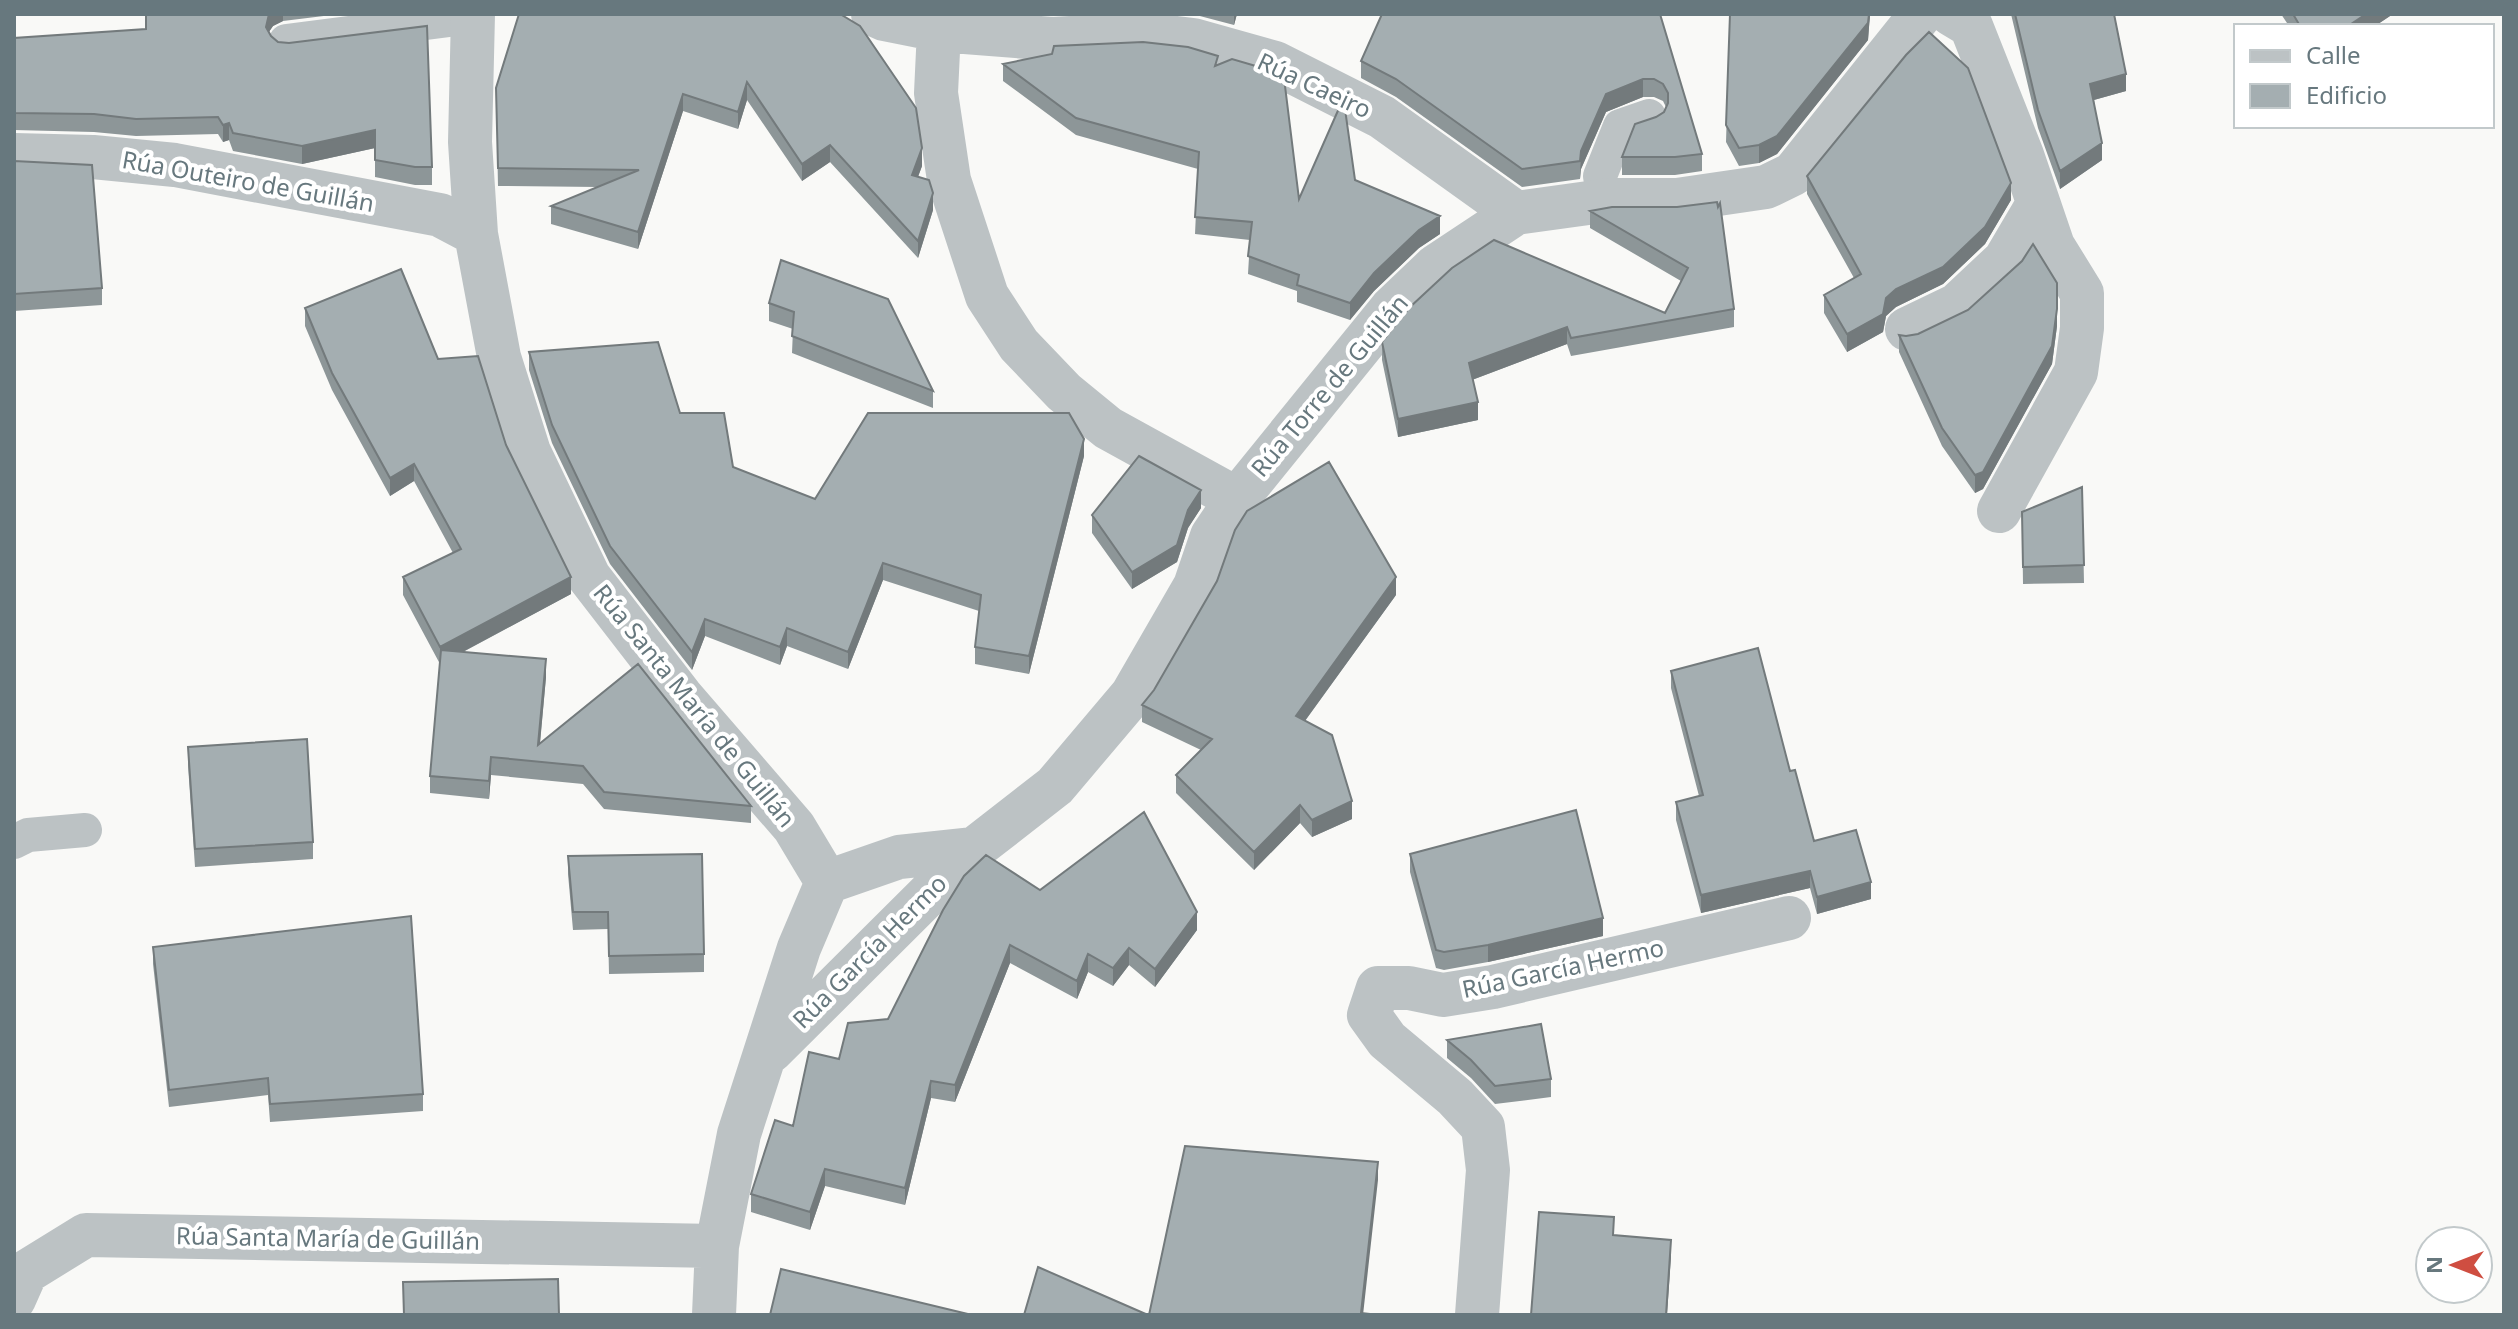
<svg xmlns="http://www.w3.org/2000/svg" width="2518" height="1329" viewBox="0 0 2518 1329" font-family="'Noto Sans',sans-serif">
  <rect width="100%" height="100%" fill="#f9f9f7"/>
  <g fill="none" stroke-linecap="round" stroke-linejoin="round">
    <path stroke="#bcc2c4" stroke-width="34" d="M286,41L473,17
      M1604,201L1600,176L1620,126L1649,116
      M14,842L28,835L85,830"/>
    <path stroke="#bcc2c4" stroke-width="44" d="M473,14L470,142L476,234L499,357L529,452L589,577L681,696L794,827L827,882
      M873,14L884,19L939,30L1052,39L1144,34L1193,40L1275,63L1382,117L1516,213
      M1951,14L1971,26L2022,155L2053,246L2082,293V328L2076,372L1999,511
      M939,30L936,93L949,180L987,296L1019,345L1064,392L1108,428L1237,499
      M14,155L93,157L175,165L440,215L476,234
      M1907,329L1957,305L2005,260L2038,204
      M827,882L899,857L974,849L1055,786L1132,695L1195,586L1212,536L1237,499L1391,309L1436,266L1516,213L1610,200H1677L1766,187L1793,174L1921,14
      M771,1051L974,849
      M14,1299L26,1272L86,1235L717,1246
      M714,1315L717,1246L739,1134L799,948L827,882
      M1477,1315L1488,1170L1483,1127L1455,1097L1387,1040L1369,1015L1378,988H1409L1443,995L1493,987L1789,918"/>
  </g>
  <path fill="#8d9698" d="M146,14H340L283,21L273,26L269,32L271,36L432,167V185H415L375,177V148L302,164L233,151L229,140L223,142L218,134L136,136L94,132L14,130V38L146,29Z
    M840,14L922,166L918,177L933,210L918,258L830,162L802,181L747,100L738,129L683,111L638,249L551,224V206L598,187L498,186L496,88Z
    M1186,14H1237L1234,25L1196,15Z
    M1660,14L1702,154V171L1675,175H1622V157L1656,117L1664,112L1666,107L1663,101L1654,97H1643L1606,112L1581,169L1580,179L1522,187L1396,97L1361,78V61Z
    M1730,14H1870L1868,40L1777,154L1759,163L1739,166L1726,142Z
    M2011,14H2114L2126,91L2094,100L2102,160L2060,189L2038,128Z
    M2281,14H2393L2375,26H2289Z
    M1003,64L1218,65L1299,199L1355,180L1440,234L1419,248L1374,291L1350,320L1297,302V291L1248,274L1250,240L1195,234L1198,169L1076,135L1003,81Z
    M14,161L102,288V305L14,311Z
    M1807,176L2011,200L1985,244L1943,284L1896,307L1886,316L1883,332L1847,352L1824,313V295L1854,278L1807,194Z
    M1677,207L1734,309V327L1571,356L1567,344L1472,380L1478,420L1398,437L1382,360V342L1665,313L1681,281L1590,228V211Z
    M781,260L933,391V408L792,353L793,329L769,321V303Z
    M305,308L438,359L506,445L571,594L463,652L546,677L540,744L751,806V823L604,809L583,784L491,775L489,799L430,793V776L440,664L403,595V577L453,553L414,481L390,496L332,390L305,326Z
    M2057,326L2052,364L1983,489L1975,493L1942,446L1899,352V335L1906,336Z
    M529,352L680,413L733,467L815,499L1084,456L1029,674L975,664V647L979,611L883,580L848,669L787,646L780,665L705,636L692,670L610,564L552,443L529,370Z
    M2082,487L2084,583L2023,584L2022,512Z
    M1201,508L1188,528L1177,562L1132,589L1092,533V515Z
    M1396,595L1305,721L1352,819L1312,837L1300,823L1254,870L1176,793V775L1201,750L1142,722V705L1154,690Z
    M1671,671L1790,771L1814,841L1871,899L1817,914L1810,888L1701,913L1676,820V802L1699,796L1671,688Z
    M188,747L313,842V859L195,867L188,765Z
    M1410,854L1603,936L1488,962L1444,970L1436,968L1410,872Z
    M568,856L704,954V972L609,974L608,929L573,930L568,874Z
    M1040,890L1197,930L1155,987L1129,965L1113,986L1088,972L1077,999L1010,963L955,1102L931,1098L905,1205L825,1186L810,1230L751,1212V1194L793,1126L839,1059Z
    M153,947L423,1094V1111L270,1122L268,1095L169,1107L153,964Z
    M1447,1040L1551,1079V1097L1495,1104L1471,1078L1447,1058Z"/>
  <path fill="#737a7c" d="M269,14H283V21L273,26L268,33L266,27Z
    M1234,14H1237L1234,25Z
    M1869,14H1870L1868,40L1777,154L1759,163V145Z
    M2366,14H2393L2375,26H2348Z
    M2126,74V91L2090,101V84Z
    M1643,79V97L1606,112L1581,169L1580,179L1581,151L1606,94Z
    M747,82V100L738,129V112Z
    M683,94V111L638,249V232Z
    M229,123V140L223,142V125Z
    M375,130V148L302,164V146Z
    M2102,143V160L2060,189V171Z
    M830,145V162L802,181V164Z
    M922,148V166L912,192V175Z
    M2011,183V200L1985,244L1943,284L1896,307L1886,316L1883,332L1847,352V334Z
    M933,193V210L918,258V241Z
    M1440,216V234L1419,248L1374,291L1350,320V303L1374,273L1419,230Z
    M2057,309V326L2052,364L1983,489L1975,493V475Z
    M1567,327V344L1469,381V363Z
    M1478,402V420L1398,437V419Z
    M1084,439V456L1029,674V656Z
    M414,464V481L390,496V478Z
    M1201,490V508L1188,528L1177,562L1132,589V572L1188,510Z
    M883,563V580L848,669V652Z
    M571,577V594L440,664V647Z
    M1396,577V595L1296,733V716Z
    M705,619V636L692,670V652Z
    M787,628V646L780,665V647Z
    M546,659V677L538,763V745Z
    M491,757V775L489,799V781Z
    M1352,801V819L1312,837V820Z
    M1300,805V823L1254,870V852Z
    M1810,871V888L1701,913V895Z
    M1871,882V899L1817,914V897Z
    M1197,912V930L1155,987V969Z
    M1603,918V936L1488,962V945Z
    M1010,945V963L955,1102V1085Z
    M1129,948V965L1113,986V968Z
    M1088,954V972L1077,999V981Z
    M931,1081V1098L905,1205V1188Z
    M1378,1162V1180L1363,1315H1361Z
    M825,1169V1186L810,1230V1212Z
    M1671,1240V1257L1667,1315H1666Z"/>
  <path fill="#a4aeb1" stroke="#737a7c" stroke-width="2" d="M146,14H269L266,27L271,36L278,42L289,43L427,26L432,167H415L375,160V130L302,146L233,133L229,123L223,125L218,117L136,119L94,114L14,113V38L146,29Z
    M519,14H840L860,26L916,108L922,148L912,175L929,180L933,193L918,241L830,145L802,164L747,82L738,112L683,94L638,232L551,206L639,170L498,168L496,88Z
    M1382,14H1660L1702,154L1675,157H1622L1635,124L1656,117L1664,112L1668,103V93L1663,84L1654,79H1643L1606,94L1581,151L1580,161L1522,169L1396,79L1361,61Z
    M1730,14H1869L1868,23L1777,136L1759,145L1739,148L1726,125Z
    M2015,14H2114L2126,74L2090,84L2102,143L2060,171L2038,110Z
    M2293,14H2366L2348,26H2300Z
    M1929,32L1968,68L2011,183L1985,227L1943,267L1896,289L1886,298L1883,314L1847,334L1824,295L1861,274L1807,176L1906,55Z
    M1143,42L1188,47L1218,56L1215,66L1232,59L1266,69L1284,78L1299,199L1340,106L1345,109L1355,180L1440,216L1419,230L1374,273L1350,303L1297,285L1299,275L1248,256L1252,222L1195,217L1199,152L1076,118L1003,64L1052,54L1054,46Z
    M14,161L92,165L102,288L14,294Z
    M1717,202L1718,207L1720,203L1734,309L1571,338L1567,327L1469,363L1478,402L1398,419L1382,342L1409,308L1452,268L1494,240L1665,313L1688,268L1590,211L1612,207H1677Z
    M2033,244L2057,283V309L2052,346L1983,472L1975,475L1942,428L1899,335L1906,336L1918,334L1968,310L2022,261Z
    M781,260L888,299L933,391L792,336L794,312L769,303Z
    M401,269L438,359L478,356L506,445L571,577L440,647L403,577L461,549L414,464L390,478L332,373L305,308Z
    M658,342L680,413H724L733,467L815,499L868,413H1069L1084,439L1029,656L975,647L981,595L883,563L848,652L787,628L780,647L705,619L692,652L610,546L552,425L529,352Z
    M1139,456L1201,490L1188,510L1177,545L1132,572L1092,515Z
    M1329,462L1396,577L1296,716L1332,735L1352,801L1312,820L1300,805L1254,852L1176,775L1212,739L1142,705L1154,690L1217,581L1235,530L1247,511Z
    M2082,487L2084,565L2023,567L2022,512Z
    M1758,648L1790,771L1795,770L1814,841L1856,830L1871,882L1817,897L1810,871L1701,895L1676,802L1703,795L1671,671Z
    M441,650L546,659L538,745L638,664L751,806L604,792L583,766L491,757L489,781L430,776Z
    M307,739L313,842L195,849L188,747Z
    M1576,810L1603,918L1488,945L1444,952L1436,950L1410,854Z
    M1144,812L1197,912L1155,969L1129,948L1113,968L1088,954L1077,981L1010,945L955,1085L931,1081L905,1188L825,1169L810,1212L751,1194L775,1120L793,1126L809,1052L839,1059L848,1023L888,1019L943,910L964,876L986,855L1040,890Z
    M702,854L704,954L609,956L608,912H573L568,856Z
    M411,916L423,1094L270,1104L268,1078L169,1090L153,947Z
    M1541,1024L1551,1079L1495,1086L1471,1060L1447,1040Z
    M1185,1146L1378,1162L1361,1313L1379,1315H1149Z
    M1539,1212L1614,1217L1613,1235L1671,1240L1666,1315H1531Z
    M1038,1267L1148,1315H1024Z
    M781,1269L972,1315H770Z
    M558,1279L559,1315H404L403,1282Z"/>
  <g text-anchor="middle" stroke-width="8" stroke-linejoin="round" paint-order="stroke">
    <g font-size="24" fill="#67787e" stroke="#fff">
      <text transform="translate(1314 86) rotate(25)" y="8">Rúa Caeiro</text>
      <text transform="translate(248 182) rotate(10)" y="8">Rúa Outeiro de Guillán</text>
      <text transform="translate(1330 386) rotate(-50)" y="8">Rúa Torre de Guillán</text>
      <text transform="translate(694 706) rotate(51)" y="8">Rúa Santa María de Guillán</text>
      <text transform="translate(870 952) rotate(-45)" y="8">Rúa García Hermo</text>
      <text transform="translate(1563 969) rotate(-12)" y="8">Rúa García Hermo</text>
      <text transform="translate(328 1239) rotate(1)" y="8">Rúa Santa María de Guillán</text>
    </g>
  </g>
  <rect width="2518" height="1329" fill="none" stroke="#67787e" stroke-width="32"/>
  <rect x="2234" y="24" width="260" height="104" fill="#ffffff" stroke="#c2c9cb" stroke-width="2"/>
  <rect x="2250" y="50" width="40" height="12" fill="#bcc2c4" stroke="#c2c9cb" stroke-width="2"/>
  <text x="2306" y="64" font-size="24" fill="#67787e">Calle</text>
  <rect x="2250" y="84" width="40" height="24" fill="#a4aeb1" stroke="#c2c9cb" stroke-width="2"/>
  <text x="2306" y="104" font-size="24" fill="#67787e">Edificio</text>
  <g transform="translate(2454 1265) rotate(270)"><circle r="38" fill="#ffffff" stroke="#c2c9cb" stroke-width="2"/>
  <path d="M0-6L14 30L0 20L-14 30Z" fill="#cf4e41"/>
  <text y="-12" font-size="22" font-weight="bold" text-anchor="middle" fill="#67787e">N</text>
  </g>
</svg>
